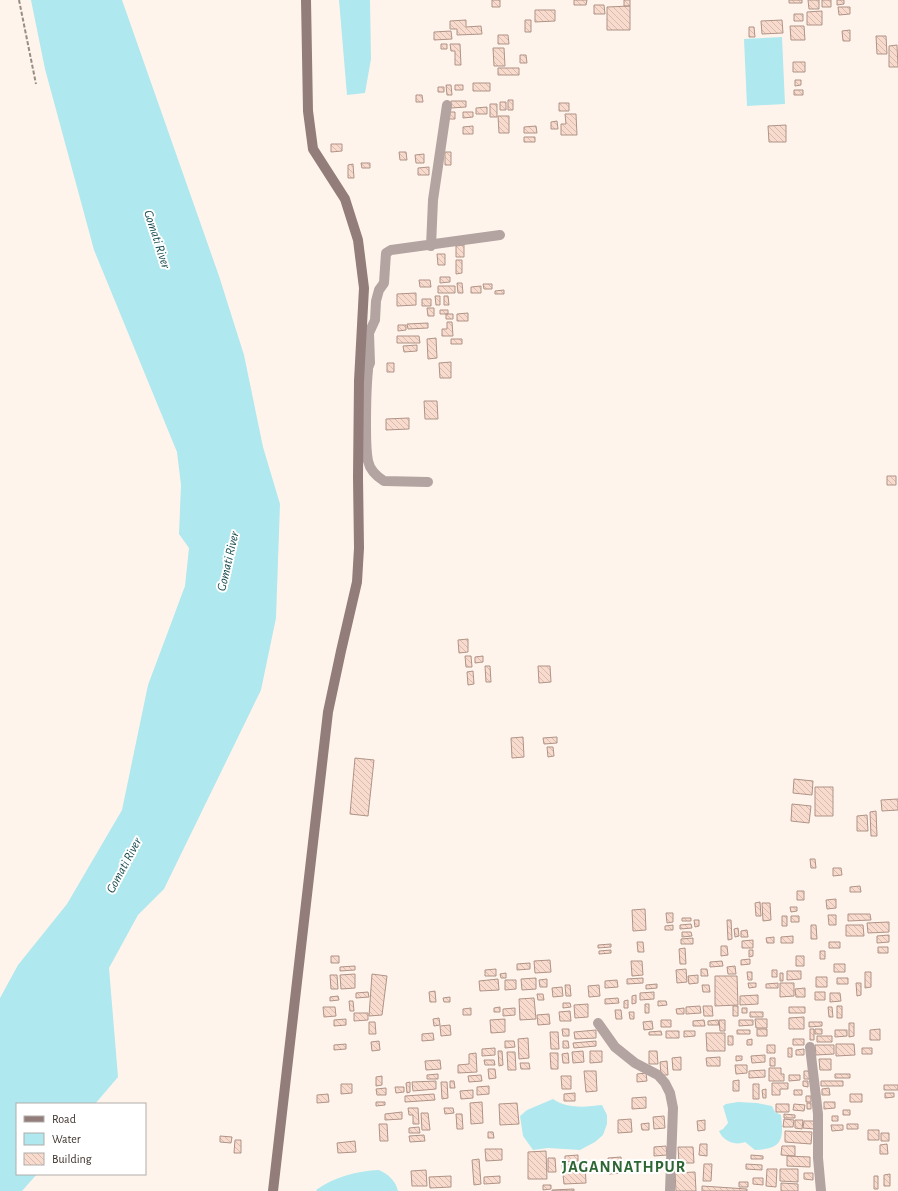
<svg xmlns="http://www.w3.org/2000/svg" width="898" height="1191" viewBox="0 0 898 1191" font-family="'Alegreya Sans',sans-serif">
  <defs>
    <pattern id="building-back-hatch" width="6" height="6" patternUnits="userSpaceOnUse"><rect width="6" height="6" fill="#f9dbcd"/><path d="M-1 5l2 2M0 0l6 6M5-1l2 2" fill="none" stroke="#d6bcb0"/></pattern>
  </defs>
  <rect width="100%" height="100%" fill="#fff4ec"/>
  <path fill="#afe8ee" d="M31,0H122L219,276L244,355L263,447L280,504L276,618L261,690L164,889L138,915L109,968L118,1077L95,1104H17V1174H37L22,1191H0V998L18,965L67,904L122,810L148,685L185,586L189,548L179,534L181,485L177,452L94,250L45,69Z
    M339,0H370L371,59L365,93L347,95Z
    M782,37L785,104L747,106L744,39Z
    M553,1099C567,1109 586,1107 602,1105L607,1115V1124L603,1135L595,1142L580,1150L548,1148L533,1150L523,1136L520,1116L527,1110Z
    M738,1102L757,1103L772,1106L775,1112L781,1115C784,1140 782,1149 755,1150L745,1142C735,1146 723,1141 719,1131L723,1129L728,1123L723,1106L726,1104Z
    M379,1170C388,1174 396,1181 398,1191H317L316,1190C334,1177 357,1171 379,1170Z"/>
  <path fill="url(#building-back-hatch)" stroke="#af9386" d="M492,0H500V7H492Z
    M574,0H587L586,5H574Z
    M624,0H630V6H624Z
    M789,0H802V3H789Z
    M808,0H819V9H809Z
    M822,0H831V7H822Z
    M837,0H844V4L837,5Z
    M594,5H604L605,14H594Z
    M630,6V30H607V7Z
    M838,7H850V14L839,15Z
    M535,10H555V21L535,22Z
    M822,11V25H807V12Z
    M794,14H803V21H794Z
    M466,20V27L481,26L482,34L457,35V29H450V21Z
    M525,20H531V32H525Z
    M782,20L783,33L762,34L761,21Z
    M790,26H804L805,40H791Z
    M749,27H754L755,37H749Z
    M850,30V41H843L842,31Z
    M451,31L452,39L434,40V32Z
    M498,35H508L509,44H498Z
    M876,36H886L887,54H877Z
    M441,44H447V49H441Z
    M450,44H460L461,65H455V51H451Z
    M897,45L898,67H889V46Z
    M493,48H504L505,66H494Z
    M520,55H526L527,63H520Z
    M793,62H805V72H793Z
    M498,68H519V75H498Z
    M795,80H801V85L795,86Z
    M473,83H490V91H473Z
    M446,85H451L452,95H447Z
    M455,85H463V90H455Z
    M438,87H444V92H438Z
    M794,90H803V95H794Z
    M416,95H422L423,102H416Z
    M508,100H513V110H508Z
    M451,101H466V107L451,108Z
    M500,102H506V110H500Z
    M559,103H569V111H559Z
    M490,104H497V117H490Z
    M487,107V114H476V108Z
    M447,112H455V119H447Z
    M463,112H473V117L463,118Z
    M565,114H576L577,135H561V124H566Z
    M498,116H509V133H499Z
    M557,121L558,129H551V122Z
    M786,125V142H769L768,126Z
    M473,126V134H463V127Z
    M536,126L537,133H524V127Z
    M524,137H535V142H524Z
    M331,144H342V151L331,152Z
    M399,152H406L407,160H400Z
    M445,152H451V165H445Z
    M424,154V163H416L415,155Z
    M361,163H370V168H362Z
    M353,164L354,178H348V165Z
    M429,167V175H418V168Z
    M464,245V257H456V246Z
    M437,254H445V265H438Z
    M456,260H462V273L456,274Z
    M440,277H450V282L440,283Z
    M419,280H430L431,287H420Z
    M457,283H462L463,293H458Z
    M483,284H492V289H484Z
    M438,286H455V293H438Z
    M481,286V293H471V287Z
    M504,290V294H495V291Z
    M416,293V305L397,306V294Z
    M435,296H440V305H436Z
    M444,296H448L449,305H444Z
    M422,299H431V306H422Z
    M427,308H434V316H428Z
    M440,310H448V314H440Z
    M468,313V321H457V314Z
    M446,314H453V319H446Z
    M447,322H452L453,336H442V329H447Z
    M428,323V328L408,329L407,324Z
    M398,325H406V330L398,331Z
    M397,336H419L420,343H397Z
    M436,338L437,358L428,359L427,339Z
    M451,339H462V344H451Z
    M417,345V351L404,352L403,346Z
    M451,362V378H440L439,363Z
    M387,363H394V372H387Z
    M424,401H437L438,419H425Z
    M409,418V429L386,430V419Z
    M887,476H896V485H887Z
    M468,639V652L459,653L458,640Z
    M465,656H471L472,667H466Z
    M483,656V662L475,663V657Z
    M485,666H490L491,682H486Z
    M538,666H550L551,682L539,683Z
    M473,671L474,684L468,685L467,672Z
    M523,737L524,757L512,758L511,738Z
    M557,737V743L544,744L543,738Z
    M547,747H553L554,756L548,757Z
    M355,758L374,760L368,816L350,814Z
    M794,779L813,781L812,795L793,793Z
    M815,787H833V816H815Z
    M898,799V810L882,811L881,800Z
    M792,804L811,806L809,823L791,821Z
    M876,811L877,836H871L870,812Z
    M867,815L868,831H857V816Z
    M810,859H815L816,868H811Z
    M833,868H841L842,875L833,876Z
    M860,886L861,892H850V887Z
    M797,891H804V900H797Z
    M836,899V908L827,909L826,900Z
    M760,902L761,916H756L755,903Z
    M762,903H770L771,920L763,921Z
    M790,907H797V911L791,912Z
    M645,909L646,930L633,931L632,910Z
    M666,913H673V922L667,923Z
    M848,914H870L871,920L848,921Z
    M828,915H836V925H829Z
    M782,916H787V926H782Z
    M791,916H799V922H791Z
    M682,918H691V921H682Z
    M694,920H699V926L695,927Z
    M727,920H731L732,939L728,940Z
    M889,922V932L868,933L867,923Z
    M691,924L692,928L680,929V925Z
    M673,925V930H665V926Z
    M811,925H816L817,939H811Z
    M846,925H863L864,936H846Z
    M738,928L739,936L735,937L734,929Z
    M747,930L748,937H741V931Z
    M682,932H691L692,936L682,937Z
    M889,935V942L877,943V936Z
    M793,936V943H781V937Z
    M774,937V943H767L766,938Z
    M693,938V944H681V939Z
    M753,940V948H742V941Z
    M637,942H643L644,952H638Z
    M829,942H840V948H829Z
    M611,944V947L598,948V945Z
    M721,946H727L728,955L721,956Z
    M878,947H888V953H878Z
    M685,948L686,964H680L679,949Z
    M611,950V953L599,954V951Z
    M749,950H753V956L749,957Z
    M820,951H825V959H820Z
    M331,956H339V963H331Z
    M796,956H804V966H796Z
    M750,959V964L741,965V960Z
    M550,960L551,972L535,973L534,961Z
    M631,961H642L643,975L632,976Z
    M722,961L723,966L710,967V962Z
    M530,963V969L517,970V964Z
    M834,964H845V972H834Z
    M355,966V970L340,971V967Z
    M735,966L736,974H728L727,967Z
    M496,969V976H485V970Z
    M686,969L687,982L677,983L676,970Z
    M701,969H707L708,976H701Z
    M772,970H777V977H772Z
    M787,971H801V979L787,980Z
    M747,972H752V980H748Z
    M865,972H871V987L865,988Z
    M506,973V978H501L500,974Z
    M780,973H783V981H780Z
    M355,974V988L341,989L340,975Z
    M372,974L387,976L382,1015L369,1016Z
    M330,975H337L338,989H331Z
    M698,975V983L689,984L688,976Z
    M715,976H737L738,1005L715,1006Z
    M816,977H827V987H816Z
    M536,978V989L522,990L521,979Z
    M643,978V983L627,984V979Z
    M837,978H848V984H837Z
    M498,979L499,990L480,991L479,981Z
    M547,979V987H540L539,980Z
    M505,980H516V989L505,990Z
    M617,980L618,987L605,988V981Z
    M748,983H756V987L749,988Z
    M778,983V988H766V984Z
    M780,983H794V996L780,997Z
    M856,983H861V995L857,996Z
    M657,984V988L646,989V985Z
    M565,985H570L571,996H566Z
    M599,985L600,996L589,997L588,986Z
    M702,985H709L710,992H703Z
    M562,987L563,996L553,997L552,988Z
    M805,988V997H796L795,989Z
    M435,991L436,1002H430L429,992Z
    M368,992L369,997L356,998V993Z
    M654,992V999L640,1000V993Z
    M815,992H825V1000H815Z
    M830,993H840L841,1001L830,1002Z
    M537,994H543L544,1000H538Z
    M636,995V1003L632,1004V996Z
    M758,995V1004L740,1005V996Z
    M338,996L339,1000L330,1001V997Z
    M450,997V1002H444L443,998Z
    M534,998L536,1019L520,1020L519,999Z
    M618,998L619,1003L605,1004V999Z
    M628,1000V1008H624V1001Z
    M349,1001H353L354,1011H350Z
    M658,1001H666L667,1005L658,1006Z
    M563,1003H570L571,1007L563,1008Z
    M588,1004V1017L575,1018L574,1005Z
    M645,1004H649V1013H645Z
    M700,1006L701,1013L686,1014V1007Z
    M703,1006H712L713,1016H704Z
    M733,1006H738V1016H733Z
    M837,1006H842V1018H837Z
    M323,1007H335L336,1016L324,1017Z
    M500,1007V1012H494V1008Z
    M789,1007H805V1013H789Z
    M828,1007H832L833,1017H829Z
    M471,1008V1015H463V1009Z
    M515,1008V1015L503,1016V1009Z
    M684,1008V1014H677L676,1009Z
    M742,1008H747V1013H742Z
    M615,1010H621L622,1019H616Z
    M570,1011L571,1021H560L559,1012Z
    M629,1012H634V1019H630Z
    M750,1012H763V1017H750Z
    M354,1013H368V1020L354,1021Z
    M549,1014L550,1024L538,1025L537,1015Z
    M804,1017V1029H789V1018Z
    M439,1018L440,1025L434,1026L433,1019Z
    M346,1019V1025L334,1026V1020Z
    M505,1019V1032L491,1033L490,1020Z
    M755,1019H767V1028H756Z
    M661,1020H671V1027H661Z
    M704,1020L705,1026H693V1021Z
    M718,1020L719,1025H708V1021Z
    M719,1020H725V1031H720Z
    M739,1020H753V1025L739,1026Z
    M652,1021L653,1029L644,1030L643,1022Z
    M369,1022H375L376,1034H369Z
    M809,1022H822V1026L809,1027Z
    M849,1023H854V1036L849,1037Z
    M450,1025L451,1035L441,1036L440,1026Z
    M562,1029H569V1036H563Z
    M757,1029H767V1036H757Z
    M810,1029H814V1040H810Z
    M815,1029H822V1034H815Z
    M880,1029V1040H870V1030Z
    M596,1030V1038L575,1039L574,1032Z
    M737,1030H750V1034H737Z
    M835,1030H847V1036L835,1037Z
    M661,1031L662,1035H649V1032Z
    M666,1031H679V1038H666Z
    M684,1031H695V1036L684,1037Z
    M550,1032H558L559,1049H551Z
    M433,1033L434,1040L422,1041V1034Z
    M706,1033H725V1051H707Z
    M728,1036H733V1045H728Z
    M817,1036H832V1042H817Z
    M528,1038L529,1058L519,1059L518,1039Z
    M752,1039V1045H747V1040Z
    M793,1039H804V1045H793Z
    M379,1041L380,1050L372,1051L371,1042Z
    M505,1041H514L515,1047L505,1048Z
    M563,1041H568L569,1048H563Z
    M596,1041V1046L574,1048L573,1043Z
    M346,1044V1049L334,1050V1045Z
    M836,1044H854L855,1055L836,1056Z
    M767,1045H775V1053H767Z
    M815,1045H834V1054L816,1055Z
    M495,1048V1055L482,1056V1049Z
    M788,1048H792V1057H788Z
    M862,1048H872V1054H862Z
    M804,1049V1055H796V1050Z
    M498,1051H502L503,1065L499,1066Z
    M583,1051L584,1062L573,1063L572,1052Z
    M590,1051H602V1062L590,1063Z
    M649,1051H657L658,1064H649Z
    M507,1052H515L516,1070H508Z
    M476,1053L477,1072L458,1073V1065L469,1064V1054Z
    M550,1053H558V1069H551Z
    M568,1053L569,1063H563L562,1054Z
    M765,1055V1062L752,1063L751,1056Z
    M736,1056H742V1060L736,1061Z
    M681,1057V1070H673L672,1058Z
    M720,1057V1066H707L706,1058Z
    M770,1058H775V1066H770Z
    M819,1059H831V1070H820Z
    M440,1060L441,1069L426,1070L425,1061Z
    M484,1060H494L495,1065H485Z
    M667,1061L668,1075H661L660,1062Z
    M520,1063H529L530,1069H521Z
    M735,1065H747V1073L736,1074Z
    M769,1068H781V1074H784V1081H769Z
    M488,1069H495L496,1078L489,1079Z
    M765,1070V1077L749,1078V1071Z
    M584,1071H596L597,1091L586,1092Z
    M804,1071H810V1079H804Z
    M646,1073L647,1081L637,1082V1074Z
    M438,1074V1079H427V1075Z
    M835,1074H850V1078H835Z
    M481,1075L482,1081L469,1082L468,1076Z
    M789,1075H800V1080L789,1081Z
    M382,1076V1085L376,1086V1077Z
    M561,1076H571V1089H562Z
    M739,1080V1091H733V1081Z
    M436,1081V1089L413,1091L412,1082Z
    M450,1081H454L455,1088H450Z
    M803,1081H808V1087L803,1086Z
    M821,1081H843V1086H821Z
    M410,1082V1092L407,1093L406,1083Z
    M441,1082H447L448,1098L442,1099Z
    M772,1083H788V1089H780V1095H772Z
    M341,1084H352V1093L341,1094Z
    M753,1084H759V1099H753Z
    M884,1085H898V1090H884Z
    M489,1086V1094L477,1095V1087Z
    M395,1087H404V1092L396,1093Z
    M386,1088V1095H377L376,1089Z
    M829,1088L830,1095H822V1089Z
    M766,1089V1098H763L762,1090Z
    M473,1090V1098L461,1099L460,1091Z
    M794,1090H802V1095H794Z
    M575,1093V1101H564V1094Z
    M885,1093H894V1097L885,1098Z
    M328,1094L329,1102L317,1103V1095Z
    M434,1094L435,1100L405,1102V1096Z
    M850,1094H862V1102H850Z
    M806,1096H811V1102H806Z
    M646,1097V1108L632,1109V1098Z
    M376,1102H385V1105L376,1106Z
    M482,1102L483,1123L471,1124L470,1103Z
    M824,1102H835V1108L824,1109Z
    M517,1103L519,1124L500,1125L499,1104Z
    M807,1103H811V1109H807Z
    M776,1104H789V1112H776Z
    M794,1104L805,1105L804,1111L793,1110Z
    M408,1108H418L419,1124H413V1115H409Z
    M444,1108H453L454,1113L445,1114Z
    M843,1110H850V1115H843Z
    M402,1112V1119L385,1120V1114Z
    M421,1113H428L430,1130H422Z
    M456,1114H462L463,1129H457Z
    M784,1114L795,1115V1118H784Z
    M664,1116L665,1128L654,1129L653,1117Z
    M832,1116H838V1121H832Z
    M631,1119L632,1132L618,1133V1120Z
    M784,1119L794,1120L793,1127H783Z
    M705,1120V1130L698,1131L697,1121Z
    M795,1120H803L802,1129L795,1128Z
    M804,1121H815V1129L803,1128Z
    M649,1123V1130H642L641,1124Z
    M379,1124H387L388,1141H380Z
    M847,1124H858V1129H847Z
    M831,1125H843V1130L832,1131Z
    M419,1127L420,1133H409V1128Z
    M868,1130H879V1140H868Z
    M785,1131L812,1132L811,1144L785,1142Z
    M488,1132H493L494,1138H488Z
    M881,1133H889V1141H881Z
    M424,1135L425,1141L410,1142L409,1136Z
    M220,1136L232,1137L231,1143L220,1142Z
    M235,1140H241V1153H234Z
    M355,1141L356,1152L338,1153L337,1143Z
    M700,1144H707V1156L699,1155Z
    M887,1144L888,1154H880V1145Z
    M666,1146L667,1155L654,1156V1147Z
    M782,1146H795V1156L781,1155Z
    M678,1147H693L694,1163H679Z
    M485,1149H502V1160L486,1161Z
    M546,1151L547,1179H528V1152Z
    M578,1155V1161L565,1162V1156Z
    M751,1155L763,1156V1159H751Z
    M787,1156L810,1157V1167L787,1166Z
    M621,1157L622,1173L609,1174L608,1158Z
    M548,1158H555L556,1172H548Z
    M479,1159L481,1184L474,1185L472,1160Z
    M585,1164L586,1183L564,1184L562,1165Z
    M704,1164H712L711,1181H703Z
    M746,1164L762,1165V1170L746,1169Z
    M767,1169H777L776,1187L766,1186Z
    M780,1169H798V1182L780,1181Z
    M426,1170L427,1186H412L411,1171Z
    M695,1172L696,1191H676L675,1173Z
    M804,1173H813V1180L804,1179Z
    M890,1174V1186H884V1175Z
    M451,1176V1187L430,1188L429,1177Z
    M500,1176V1183L484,1184V1177Z
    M874,1176H878V1189H874Z
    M753,1178H763V1185L753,1184Z
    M739,1182H748V1187H739Z
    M781,1183L798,1184V1191H781Z
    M543,1185H551V1189L543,1190Z
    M702,1186L747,1189V1191H702Z
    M574,1189V1191H552V1190Z"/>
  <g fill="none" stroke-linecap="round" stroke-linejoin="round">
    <path stroke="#978d85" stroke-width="2" stroke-dasharray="4 2" stroke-linecap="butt" d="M19,0L36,84"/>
    <path stroke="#b3a4a2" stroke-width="10" d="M431,246L433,200L447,105
      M368,370C366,389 366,408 366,427C366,438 366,451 368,461C370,470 376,476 384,481L428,482
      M359,381L368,368L370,363L369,333L375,320L376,301L379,290L384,283L386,253L391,250L500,235
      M598,1023L615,1047L635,1063L658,1075L665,1083L670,1093L673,1108L670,1191
      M810,1047L818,1114V1158L821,1191"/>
    <path stroke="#927d7a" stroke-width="10" d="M273,1191L328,712L341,651L357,582L359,548L358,477L359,381L364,288L358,240L345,199L313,149L308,111L306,0"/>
  </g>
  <g text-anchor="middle" stroke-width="4" stroke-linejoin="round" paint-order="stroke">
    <g font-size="13" font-style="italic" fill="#184b50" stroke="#fff">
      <text transform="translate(158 239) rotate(72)" y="5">Gomati River</text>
      <text transform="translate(227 561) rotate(-77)" y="5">Gomati River</text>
      <text transform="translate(123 865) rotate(-62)" y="5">Gomati River</text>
    </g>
    <g font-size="16" font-weight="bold" letter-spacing="1" fill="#2e6633" stroke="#fff">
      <text x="624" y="1172">JAGANNATHPUR</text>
    </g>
  </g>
  <rect x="16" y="1103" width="130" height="72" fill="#ffffff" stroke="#b1adaa"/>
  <rect x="24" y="1116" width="20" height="6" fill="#927d7a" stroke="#b1adaa"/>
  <text x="52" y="1123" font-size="12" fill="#3c322b">Road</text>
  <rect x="24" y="1133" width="20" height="12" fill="#afe8ee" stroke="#b1adaa"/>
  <text x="52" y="1143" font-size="12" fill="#3c322b">Water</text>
  <rect x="24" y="1153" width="20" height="12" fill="url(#building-back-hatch)" stroke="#b1adaa"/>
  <text x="52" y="1163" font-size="12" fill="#3c322b">Building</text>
</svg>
